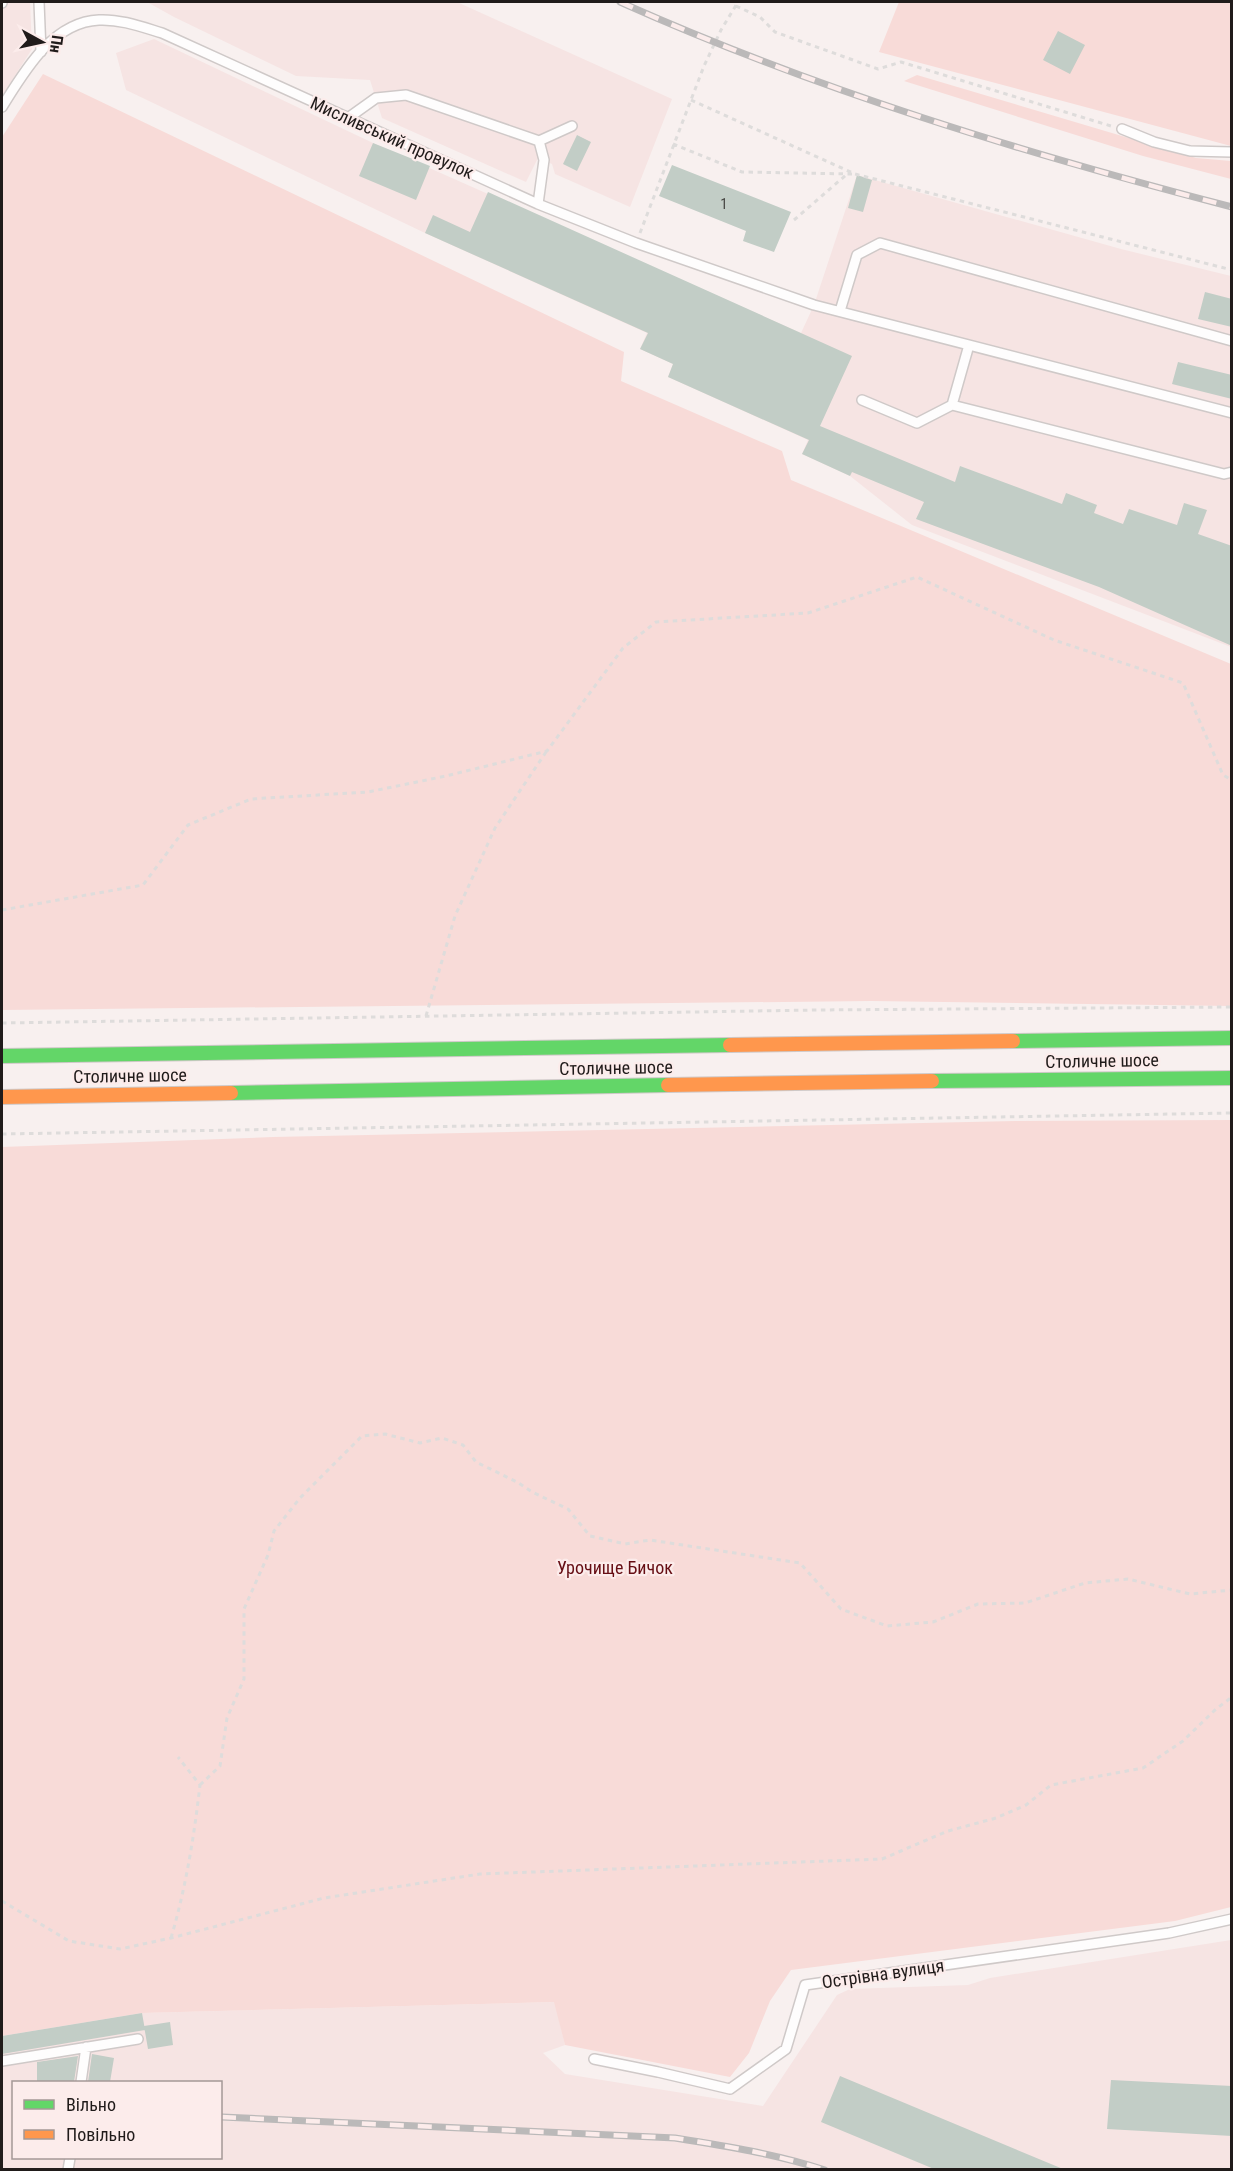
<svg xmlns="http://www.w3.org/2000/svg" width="1233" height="2171" viewBox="0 0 1233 2171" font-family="'Roboto Condensed',sans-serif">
  <rect width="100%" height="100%" fill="#f8f0ef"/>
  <path fill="#f6e4e3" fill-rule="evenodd" d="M2,2H30L32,49L2,96Z
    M147,2H457L672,99L630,207L555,174L552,164L538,158L526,182L382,118L370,80L296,76L174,17Z
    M154,39L373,143L801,333L814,305L857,175L1121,249L1231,276V647L912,525L850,476L802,454L808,440L668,377L673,364L640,349L647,333L425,233L126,90L116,53Z
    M1231,1940V2169L2,2170V2036L142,2013L555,2002L565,2045L543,2053L565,2074L763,2106L837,1995L850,1989L968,1985L990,1978ZM14,2082H220V2158H14Z"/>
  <path fill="#f8dbd8" d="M899,2H1231V146L879,52Z
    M43,74L624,352L621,381L782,451L791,480L1231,664V1006L871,1001L2,1010V137Z
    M917,75L1196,158L1231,161V179L1143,156L904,81Z
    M1231,1120V1907L1175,1921L791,1970L770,2001L749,2053L730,2077L565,2045L554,2002L142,2013L2,2036V1147L273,1137L1015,1121Z"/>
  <path fill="#c2cdc6" d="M1058,31L1085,45L1070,74L1043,60Z
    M577,135L591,142L577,171L563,164Z
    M373,143L430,166L416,200L359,176Z
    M672,165L791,212L774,252L743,241L746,231L659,196Z
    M857,175L872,180L863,212L848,208Z
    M488,192L852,356L820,426L955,482L960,466L1062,504L1066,493L1097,505L1094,513L1123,524L1129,509L1177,525L1184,503L1207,510L1198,534L1232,546V646L1099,587L916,519L924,502L852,472L850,476L802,454L809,440L668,377L673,364L640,349L648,333L425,233L433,215L470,232Z
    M1205,292L1232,299V327L1198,319Z
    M1178,362L1232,375V399L1172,384Z
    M142,2013L145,2030L2,2054V2036Z
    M170,2022L173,2045L148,2049L144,2026Z
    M92,2054L114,2058L110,2082H88Z
    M78,2056L74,2082H37V2062Z
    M840,2076L1063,2169H934L821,2122Z
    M1111,2080L1232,2086V2136L1107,2129Z"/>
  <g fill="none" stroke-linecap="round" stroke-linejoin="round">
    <g stroke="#cfc9c8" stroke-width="12">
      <path id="lane" d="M39,2L41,52
        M2,3V2
        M2,107C24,72 52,22 99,20C121,19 142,27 162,33L538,204L636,243L814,305L1232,413
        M348,118L376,98L406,95L539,141L572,126
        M1122,129L1154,142L1190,151L1232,152
        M538,204L544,160L539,141
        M840,311L857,255L880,243L1232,341
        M969,345L952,405L1224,474L1232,472
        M862,400L917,423L952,405
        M594,2059L658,2072L730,2089L786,2049L805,1985L1169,1933L1232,1919
        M2,2061L138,2039
        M81,2082L86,2047
        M68,2170L70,2158"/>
    </g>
    <g stroke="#cfc9c8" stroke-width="16">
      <path id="fast" d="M1013,1041L1232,1038
        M2,1056L730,1045
        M932,1081L1232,1078
        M231,1093L668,1085"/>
    </g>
    <g stroke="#cfc9c8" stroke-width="16">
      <path id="slow" d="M730,1045L1013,1041
        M668,1085L932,1081
        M2,1097L231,1093"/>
    </g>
    <path stroke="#dedcdb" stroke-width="3" stroke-dasharray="4.5 4.5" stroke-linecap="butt" d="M736,6L760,17L775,32L878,69L901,62L1111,126
      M691,100L855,174L1232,270
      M673,144L742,172L853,174
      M794,220L846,175
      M640,233L704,66L721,30L738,2
      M2,910L143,885L188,825L251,799L368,792L446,776L547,751L623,648L656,622L808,613L917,577L1054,640L1183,683L1223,775L1232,780
      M426,1016L455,916L495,828L546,752
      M2,1023L817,1010L1232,1007
      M2,1134L1232,1113
      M200,1785L220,1766L227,1718L244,1679V1609L268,1555L274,1531L300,1498L362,1436L385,1434L420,1443L442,1438L463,1445L476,1462L517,1482L532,1492L568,1509L590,1536L625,1544L650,1540L800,1563L841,1609L887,1626L933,1622L978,1604L1025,1603L1085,1583L1128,1579L1190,1594L1232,1590
      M2,1901L69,1941L120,1949L171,1938L324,1898L480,1874L882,1859L948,1831L996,1818L1026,1805L1051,1785L1143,1768L1183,1741L1216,1709L1232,1697
      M171,1938C186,1887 194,1837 200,1785L178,1757"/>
    <use href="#lane" stroke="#fefdfd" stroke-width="9"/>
    <use href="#fast" stroke="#63d668" stroke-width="14"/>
    <use href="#slow" stroke="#ff974d" stroke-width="14"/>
    <g stroke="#bbb9b9" stroke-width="7">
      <path id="rail" d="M620,2C817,90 1023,153 1232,207
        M222,2117L675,2138C726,2146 776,2154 825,2170"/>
    </g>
    <use href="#rail" stroke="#fceceb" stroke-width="4.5" stroke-dasharray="14" stroke-linecap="butt"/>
  </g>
  <g text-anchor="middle" stroke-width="4.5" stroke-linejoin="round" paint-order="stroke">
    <g font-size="15" fill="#484845">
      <text x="724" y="209">1</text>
    </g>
    <g font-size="18" fill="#201b1a" stroke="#fceceb">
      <text transform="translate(392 138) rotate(24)" y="6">Мисливський провулок</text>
      <text transform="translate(1102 1061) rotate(-1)" y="6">Столичне шосе</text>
      <text transform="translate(616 1068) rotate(-1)" y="6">Столичне шосе</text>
      <text transform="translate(130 1076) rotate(-1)" y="6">Столичне шосе</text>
      <text transform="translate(883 1974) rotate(-8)" y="6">Острівна вулиця</text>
    </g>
    <g font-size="18" fill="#660e14" stroke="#fceceb">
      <text x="615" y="1574">Урочище Бичок</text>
    </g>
  </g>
  <rect width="1233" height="2171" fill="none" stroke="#201b1a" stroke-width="6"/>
  <rect x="12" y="2081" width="210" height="78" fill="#fceceb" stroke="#a49897" stroke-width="1.5"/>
  <rect x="24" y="2100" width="30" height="9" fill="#63d668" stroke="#a49897" stroke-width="1.5"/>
  <text x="66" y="2111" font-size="18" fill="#201b1a">Вільно</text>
  <rect x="24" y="2130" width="30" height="9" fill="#ff974d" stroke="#a49897" stroke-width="1.5"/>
  <text x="66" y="2141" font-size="18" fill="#201b1a">Повільно</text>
  <g transform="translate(42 42) rotate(98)" stroke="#fceceb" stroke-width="4.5" paint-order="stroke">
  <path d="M0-4.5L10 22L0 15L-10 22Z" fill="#201b1a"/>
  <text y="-9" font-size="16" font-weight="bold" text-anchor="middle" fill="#201b1a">Пн</text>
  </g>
</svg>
